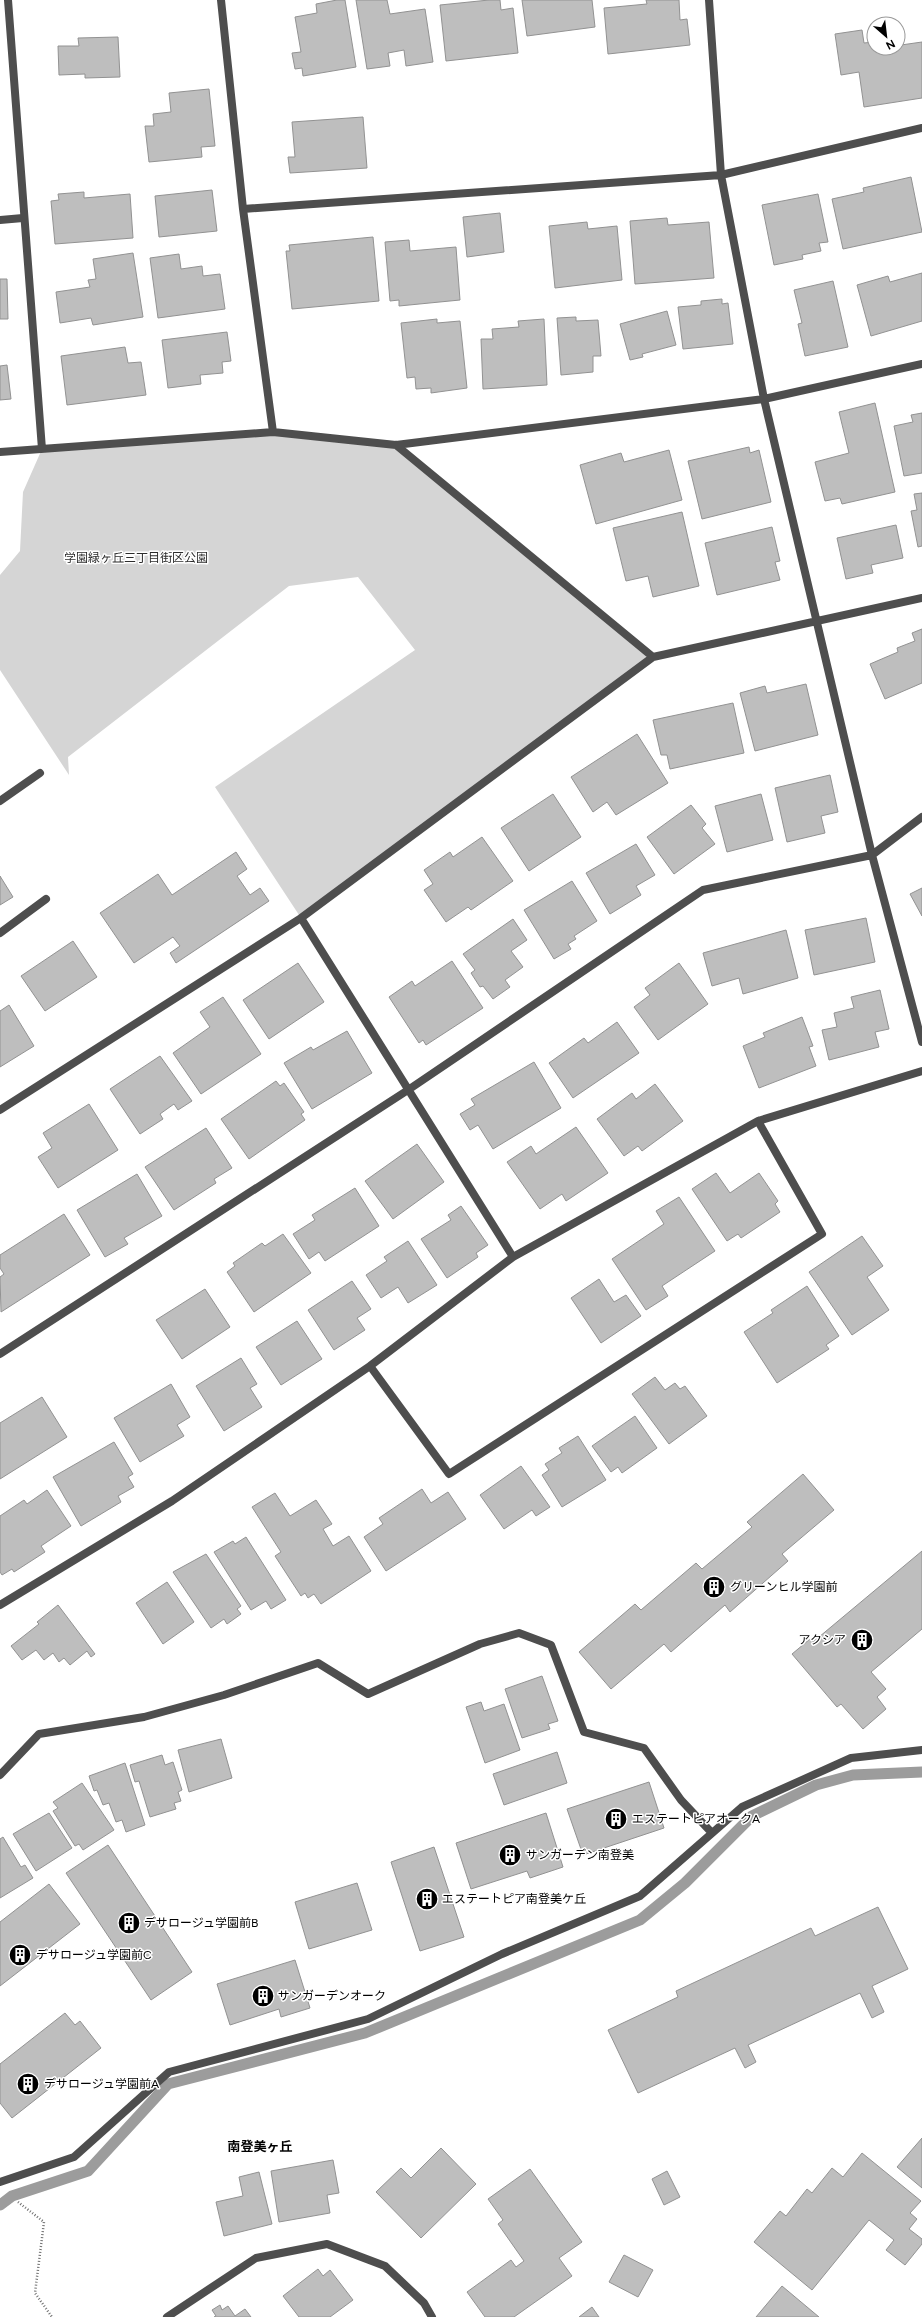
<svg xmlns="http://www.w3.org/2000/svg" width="922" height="2317" viewBox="0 0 922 2317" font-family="Figtree,'Noto Sans JP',sans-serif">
  <rect width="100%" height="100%" fill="#fff"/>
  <path fill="#d5d5d5" d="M273,432L396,445L653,657L301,918L215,787L415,650L358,577L289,586L68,757L69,775L0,670V575L20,551L23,492L42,449Z"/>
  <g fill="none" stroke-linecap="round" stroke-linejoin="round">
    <path stroke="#9c9c9c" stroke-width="11" d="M0,2205L12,2196L88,2171L168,2084L365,2033L640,1920L685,1883L752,1816L816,1785L853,1775L922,1772"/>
  </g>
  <path fill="#bebebe" stroke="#929292" d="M337,0H345L356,67L303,76L302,68L295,69L292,53L301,52L295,17L317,13L316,4Z
    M356,0H387L390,14L425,9L433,62L406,66L404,50L388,53L390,66L367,69Z
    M489,0H500L501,10L513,8L518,53L446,61L440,5Z
    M522,0H592L595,27L527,36Z
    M646,0H679L680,20L687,19L690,45L608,54L604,8L647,4Z
    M862,30L864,43L874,42V48H898L899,38L901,45L922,42V98L864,107L859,72L841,75L835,34Z
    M118,37L120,77L85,78V74L59,75L58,46H79L78,38Z
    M209,89L215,146L201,147L202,157L149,162L145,126H154L153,114L171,112L169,93Z
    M363,117L367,168L290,173L288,157H295L292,122Z
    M911,177L922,232L843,249L832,199L864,192L863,188Z
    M212,190L217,231L159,237L155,196Z
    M84,192V198L130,194L133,238L55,244L51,201L59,200L58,194Z
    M818,194L828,242L819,243L821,251L802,255L803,259L774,265L762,205Z
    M500,213L504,252L467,257L463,217Z
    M667,218L668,225L709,222L714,278L635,284L630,221Z
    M587,222L588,229L617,226L622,280L555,288L549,226Z
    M373,237L379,301L292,309L286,251H290L289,245Z
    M409,240L410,251L456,247L460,300L399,306V300L390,301L385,242Z
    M133,253L143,317L93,325L91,318L60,323L56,292L90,287L88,280L96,279L93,259Z
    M179,254L181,269L202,266L203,276L220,274L225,309L158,318L150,258Z
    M922,273V321L871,336L857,285L888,276L890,282Z
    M0,279H7L8,319H0Z
    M833,281L848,347L805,356L798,324L802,323L794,290Z
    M722,299V304L728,303L733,344L683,349L678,307L701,305V301Z
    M667,311L676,345L642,354L643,357L630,360L620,324Z
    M576,317V321L598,320L601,356H593V372L561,375L557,318Z
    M437,319V323L460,321L467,388L431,393V388L416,389L415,377L407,378L401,323Z
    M544,319L547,385L483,389L481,339H493L492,329L519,327L518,321Z
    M227,332L231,361L222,362L223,373L200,375L201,384L168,388L162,340Z
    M125,347L128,363L141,362L146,395L67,405L61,356Z
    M7,365L11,399L0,400V366Z
    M875,403L895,492L842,504L840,498L825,501L815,462L849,453L839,412Z
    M922,413V473L904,476L894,426L913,422L911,415Z
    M749,447L750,453L759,450L771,502L702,519L688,461Z
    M669,450L682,500L596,524L580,465L621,453L624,462Z
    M922,493V546L918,547L911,511L917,510L914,494Z
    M682,512L699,586L653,597L648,576L626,581L613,528Z
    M896,525L903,558L871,565L873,573L846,579L837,538Z
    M772,527L780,561L775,562L780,580L717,595L705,543Z
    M922,629V683L885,699L870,664L898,652L897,648L915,641L912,633Z
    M806,684L818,735L755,751L740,693L765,686L767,693Z
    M733,703L744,753L670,769L667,755H661L653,720Z
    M637,734L668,783L616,815L607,802L593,812L571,777Z
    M830,775L838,812L821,816L825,833L787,842L775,788Z
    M553,794L581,837L529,871L501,828Z
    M761,794L773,840L727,852L715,806Z
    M691,805L706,824L702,828L715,844L674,874L647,837Z
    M482,837L513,881L471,910L468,907L446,922L424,890L433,884L424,870L450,852L453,857Z
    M636,844L655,875L636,886L641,895L610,914L586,873Z
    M236,852L247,869L237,876L250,895L260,888L269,901L176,963L170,953L180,946L173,937L134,963L100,913L158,874L172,895Z
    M0,876L13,897L0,905Z
    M572,881L597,921L574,936L576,939L568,944L571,949L554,959L524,910Z
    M922,888V916L910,894Z
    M866,918L875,962L814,975L805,930Z
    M513,919L527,940L511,951L523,967L505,980L510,987L493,999L483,986L480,987L471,973L475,970L463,954Z
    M786,930L798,978L743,994L739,978L712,986L703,953Z
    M73,941L97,977L45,1011L21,976Z
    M452,961L483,1008L426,1045L423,1040L419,1043L389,997L412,981L415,986Z
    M298,963L324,1002L269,1039L243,1000Z
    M679,963L708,1004L658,1040L634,1007L650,995L645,988Z
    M880,990L889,1029L875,1032L879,1047L829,1060L822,1030L837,1027L834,1013L854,1008L851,997Z
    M223,997L261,1054L201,1094L173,1053L210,1027L200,1012Z
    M9,1005L34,1046L0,1067V1011Z
    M802,1017L813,1046L809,1047L816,1066L759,1088L743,1046L765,1037L763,1033Z
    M617,1022L639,1053L573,1098L549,1063L584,1038L588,1043Z
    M347,1031L372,1073L312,1109L284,1063L311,1047L313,1050Z
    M160,1056L192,1101L178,1110L174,1104L160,1114L163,1119L140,1134L110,1089Z
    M534,1062L561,1108L493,1149L478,1125L470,1130L460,1114L475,1105L471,1099Z
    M276,1081L280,1086L284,1083L304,1112L301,1114L305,1120L249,1159L221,1119Z
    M655,1084L683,1121L642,1151L638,1146L624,1156L597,1119L632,1093L636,1099Z
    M89,1104L118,1150L58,1188L38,1157L52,1148L43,1133Z
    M576,1127L608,1173L566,1201L562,1194L540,1209L507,1162L531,1146L536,1154Z
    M206,1128L232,1168L214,1179L216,1183L174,1210L145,1167Z
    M417,1144L444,1182L393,1219L365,1181Z
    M716,1173L730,1193L759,1173L778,1201L775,1204L780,1212L741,1238L738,1234L727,1241L692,1189Z
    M137,1174L162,1216L124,1238L128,1244L105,1257L77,1210Z
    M355,1188L379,1226L325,1261L319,1252L309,1259L293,1234L315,1220L312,1215Z
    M679,1197L715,1251L662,1286L668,1296L646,1310L612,1259L664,1224L656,1211Z
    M461,1206L488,1245L476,1253L478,1257L447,1278L421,1239L451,1220L448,1215Z
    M64,1214L90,1255L1,1312L0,1277L4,1274L0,1268V1255Z
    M283,1234L311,1273L254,1312L227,1272L235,1266L233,1263L262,1243L265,1246Z
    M862,1236L883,1266L867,1277L889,1310L852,1335L809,1272Z
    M408,1241L437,1285L408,1303L398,1287L381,1298L366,1275L387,1261L384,1257Z
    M599,1279L614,1302L626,1295L641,1316L601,1343L571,1298Z
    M352,1281L371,1309L357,1318L365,1330L334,1350L308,1310Z
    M807,1286L839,1336L826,1345L829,1349L777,1383L744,1332L773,1313L771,1310Z
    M205,1289L230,1327L182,1359L156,1320Z
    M297,1321L322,1359L281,1385L256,1347Z
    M241,1358L257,1384L250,1388L262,1407L224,1431L196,1386Z
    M655,1377L665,1390L675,1383L680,1389L685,1386L707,1416L669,1444L632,1394Z
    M171,1384L190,1417L177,1425L184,1436L140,1462L114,1418Z
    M42,1397L67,1437L0,1479V1423Z
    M635,1416L657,1448L622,1473L618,1467L611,1472L592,1446Z
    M578,1436L606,1480L562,1507L542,1475L549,1470L545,1464L562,1453L559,1448Z
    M114,1442L133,1474L128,1477L134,1487L118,1496L121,1502L81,1526L53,1477Z
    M521,1466L550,1507L536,1516L532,1510L504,1529L480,1495Z
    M803,1474L834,1510L782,1554L788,1561L730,1612L725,1605L671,1652L664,1644L611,1689L579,1652L635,1604L641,1610L696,1563L702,1569L752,1527L747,1522Z
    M422,1489L431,1503L448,1492L466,1519L386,1571L364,1537L383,1524L379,1518Z
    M47,1490L71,1526L41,1546L45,1552L14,1572L12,1569L2,1575L0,1572V1516L24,1500L27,1504Z
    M275,1493L290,1516L316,1500L332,1524L323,1529L333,1546L349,1536L371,1571L321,1604L314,1594L308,1598L305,1593L301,1596L275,1556L281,1552L252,1507Z
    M246,1537L286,1600L271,1609L266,1601L251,1610L214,1552L233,1541L235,1544Z
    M922,1551V1629L871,1672L886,1689L877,1697L886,1709L863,1729L841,1704L837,1707L792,1654L810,1639L813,1642Z
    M206,1554L241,1606L237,1609L241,1614L227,1624L224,1619L211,1628L173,1572Z
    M167,1582L194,1622L163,1644L136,1603Z
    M58,1605L95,1654L91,1657L87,1651L70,1665L64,1658L59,1662L53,1653L44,1660L36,1650L22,1660L11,1646L39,1624L37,1622Z
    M542,1676L558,1721L548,1724L550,1729L522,1738L505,1689Z
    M481,1702L484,1711L504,1704L520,1750L485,1763L466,1707Z
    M221,1739L232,1778L189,1792L178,1750Z
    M557,1752L567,1783L504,1805L493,1774Z
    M162,1755L165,1765L173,1762L182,1790L178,1792L181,1801L174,1803L176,1809L150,1817L139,1781L135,1782L130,1765Z
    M125,1763L145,1825L126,1832L122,1820L116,1822L109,1803L103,1805L97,1790L94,1791L89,1776Z
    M649,1782L664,1828L583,1855L567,1809Z
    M82,1783L114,1830L83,1850L79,1844L75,1846L53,1811L58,1808L53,1802Z
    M49,1813L72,1848L36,1871L13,1834Z
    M546,1813L563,1867L530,1878L527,1871L471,1889L456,1843Z
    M3,1837L21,1867L25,1865L33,1878L0,1898V1839Z
    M108,1845L192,1972L151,2000L66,1873Z
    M434,1847L464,1937L420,1951L391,1862Z
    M357,1883L372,1930L309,1949L295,1902Z
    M49,1884L80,1924L0,1986V1922Z
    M878,1907L908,1969L872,1986L884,2012L872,2018L860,1993L748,2045L756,2062L745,2068L735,2048L638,2093L608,2030L678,1997L676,1991L811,1928L815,1936Z
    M295,1960L310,2008L281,2017L279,2009L230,2025L217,1984Z
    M65,2013L75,2025L80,2021L101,2048L12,2118L0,2103V2064Z
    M922,2138V2188L897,2167Z
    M441,2148L476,2184L421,2238L376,2192L401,2168L411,2178Z
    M862,2153L921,2201L910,2213L917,2219L909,2229L922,2239V2244L905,2265L886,2250L894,2240L869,2220L812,2290L754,2242L780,2211L786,2216L807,2189L812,2193L832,2168L843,2177Z
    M333,2160L339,2193L327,2195L330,2213L279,2222L271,2171Z
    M530,2169L582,2242L559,2258L572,2276L514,2317H485L467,2292L511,2260L516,2267L524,2261L498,2224L503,2220L488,2199Z
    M667,2171L680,2197L664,2205L652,2179Z
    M259,2172L272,2224L224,2236L216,2202L243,2196L239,2177Z
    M624,2255L653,2270L638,2297L609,2282Z
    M318,2269L323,2276L330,2270L353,2300L330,2317H299L283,2296Z
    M782,2286L819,2317H756Z
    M220,2305L222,2310L228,2306L235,2316L245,2309L251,2317H214L216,2316L212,2310Z
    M592,2307L599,2317H579Z"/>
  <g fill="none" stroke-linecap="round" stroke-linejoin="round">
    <path stroke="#707070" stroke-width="2.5" stroke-dasharray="1 2" stroke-linecap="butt" d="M18,2202L44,2222L35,2293L52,2317"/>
    <path stroke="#4e4e4e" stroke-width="8" d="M8,0L42,449
      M221,0L243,209L273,432
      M709,0L721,175L764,399L872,855L922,1042
      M243,209L721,175L922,128
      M0,220L23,218
      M396,445L653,657
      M0,452L273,432L396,445L764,399L922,364
      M0,801L40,773
      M301,918L513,1257
      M0,933L46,899
      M0,1110L301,918L653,657L922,598
      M0,1354L408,1090L703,890L872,855L922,817
      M370,1366L449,1474L822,1234L758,1121
      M0,1605L172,1501L370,1366L513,1257L758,1121L922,1071
      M0,1775L39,1734L144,1717L224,1695L318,1663L368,1694L480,1644L519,1633L551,1645L584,1732L644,1748L681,1800L712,1833
      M0,2182L74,2157L169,2072L368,2019L502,1954L640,1896L742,1807L851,1758L922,1750
      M167,2317L256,2258L327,2244L385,2266L424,2303L432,2317"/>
  </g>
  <defs>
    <g id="building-disc" transform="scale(1.15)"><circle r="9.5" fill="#000" stroke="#fff"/><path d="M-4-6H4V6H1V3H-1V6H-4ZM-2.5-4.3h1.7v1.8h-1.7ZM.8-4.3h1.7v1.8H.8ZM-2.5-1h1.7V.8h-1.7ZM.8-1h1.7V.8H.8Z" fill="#fff"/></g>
  </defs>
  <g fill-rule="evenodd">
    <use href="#building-disc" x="714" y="1587"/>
    <use href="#building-disc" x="862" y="1640"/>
    <use href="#building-disc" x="616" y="1819"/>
    <use href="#building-disc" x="510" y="1855"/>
    <use href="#building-disc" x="427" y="1899"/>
    <use href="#building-disc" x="129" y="1923"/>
    <use href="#building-disc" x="20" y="1955"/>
    <use href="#building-disc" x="263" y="1996"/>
    <use href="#building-disc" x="28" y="2084"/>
  </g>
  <g text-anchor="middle" stroke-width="3" stroke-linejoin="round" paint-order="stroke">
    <g font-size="12" fill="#2c2c2c" stroke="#fff">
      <text x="136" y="562">学園緑ヶ丘三丁目街区公園</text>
    </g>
    <g font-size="12" fill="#000" stroke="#fff" text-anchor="start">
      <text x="730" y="1591">グリーンヒル学園前</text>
      <text x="846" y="1644" text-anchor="end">アクシア</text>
      <text x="632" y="1823">エステートピアオークA</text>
      <text x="526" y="1859">サンガーデン南登美</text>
      <text x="442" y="1903">エステートピア南登美ケ丘</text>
      <text x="144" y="1927">デサロージュ学園前B</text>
      <text x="36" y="1959">デサロージュ学園前C</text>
      <text x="278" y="2000">サンガーデンオーク</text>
      <text x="44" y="2088">デサロージュ学園前A</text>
    </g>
    <g font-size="13" font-weight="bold" fill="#000" stroke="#fff">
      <text x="260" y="2151">南登美ヶ丘</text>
    </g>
  </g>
  <g transform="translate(886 36) rotate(152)"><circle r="19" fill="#ffffff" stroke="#999999"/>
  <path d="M0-3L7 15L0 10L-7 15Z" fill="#000000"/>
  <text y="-6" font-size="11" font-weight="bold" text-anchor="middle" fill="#000000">N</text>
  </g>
</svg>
